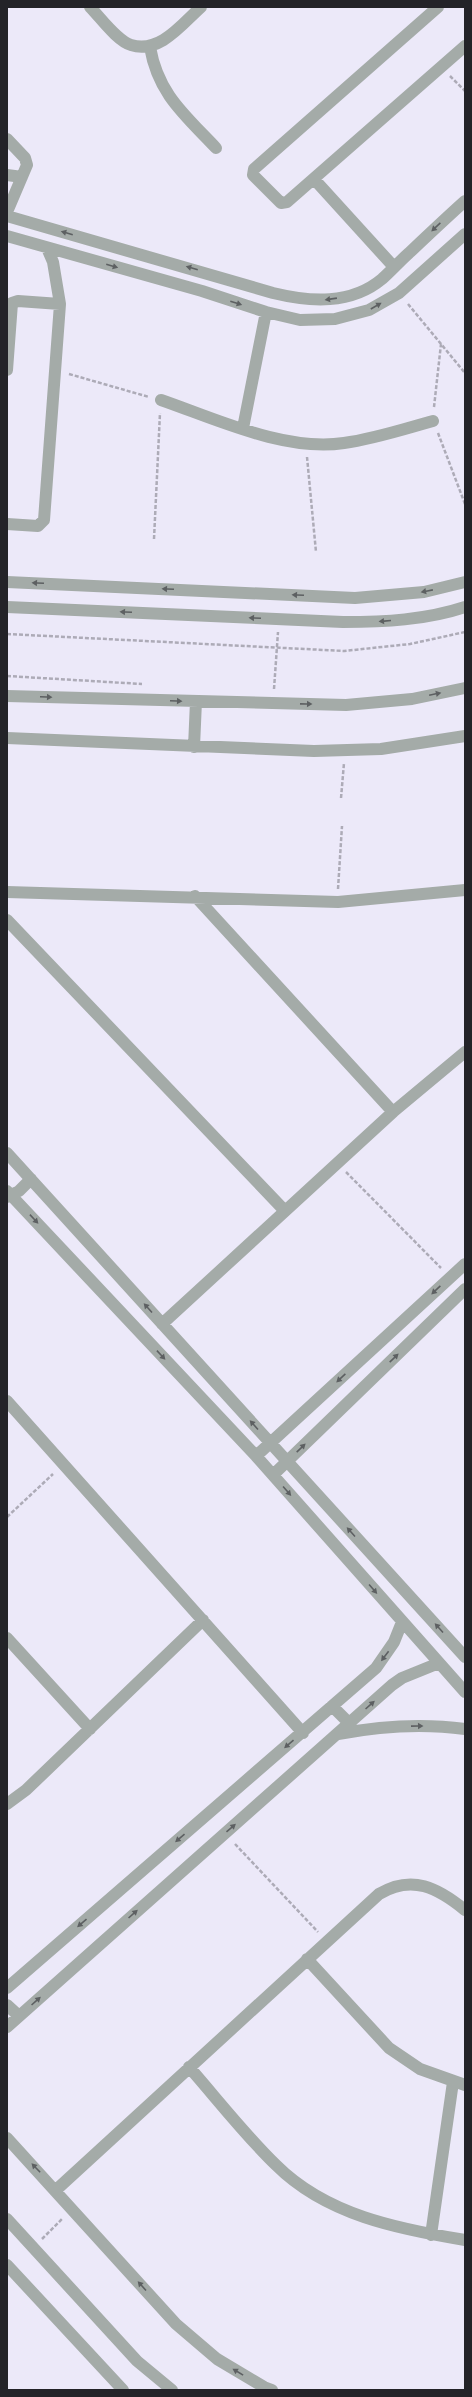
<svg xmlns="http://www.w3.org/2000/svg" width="472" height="2397" viewBox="0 0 472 2397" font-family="Helvetica,sans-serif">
  <rect width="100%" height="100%" fill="#ece9f9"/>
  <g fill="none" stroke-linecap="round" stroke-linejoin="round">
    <path stroke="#adabb7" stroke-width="2.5" stroke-dasharray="4 2" stroke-linecap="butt" d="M450,76L465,91
      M408,304L465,373
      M69,374L149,397
      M434,407L441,344
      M438,433L465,504
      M307,457L316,552
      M154,539L160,413
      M7,634L344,651L410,644L465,632
      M7,676L142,684
      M274,689L278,632
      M341,798L344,763
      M338,889L342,826
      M346,1172L441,1268
      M7,1517L53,1474
      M235,1844L318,1932
      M42,2239L63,2218"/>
    <path stroke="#a4aba8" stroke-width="12" d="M90,7C100,17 117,41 131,45C160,54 182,24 201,7
      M438,7L254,169L253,175L281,203L287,202L465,46
      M150,47C158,94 185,115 216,148
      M7,139L25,158L27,165L7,212
      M7,175L22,177
      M314,179L394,267
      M7,216L273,293C310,302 351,305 382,279C391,271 400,261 409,253C427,236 446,218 465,201
      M7,236L202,291L266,312L300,320L335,319L369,310L399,293L465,234
      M7,370L12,303L18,301L60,304
      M161,400C216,419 285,452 344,443C374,439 404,429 433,421
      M243,428L266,312
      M7,524L38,526L44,520L60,304L53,262L47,248
      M7,582L355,598L424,592L465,582
      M7,607L343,622C384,622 426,620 465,607
      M7,696L346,705L412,699L465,688
      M7,738L314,751L381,749L465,736
      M194,747L196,701
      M7,892L338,902L465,890
      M195,896L393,1112
      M7,920L285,1211
      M7,1153L465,1657
      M7,1191L256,1456L465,1692
      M7,1197L19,1191L31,1179
      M162,1324L393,1112L465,1052
      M7,1401L303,1733
      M256,1456L465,1264
      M273,1475L465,1289
      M7,1638L90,1729
      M332,1706L349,1723
      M338,1734C380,1726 422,1723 465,1729
      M7,1804L26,1790L203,1620
      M307,1959L389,2048L420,2069L465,2085
      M7,1988L376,1668L394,1642L402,1622
      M7,2005L19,2016
      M7,2027L392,1685L402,1678L439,1663
      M189,2067C218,2100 245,2135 276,2165C326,2215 398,2229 465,2240
      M7,2138L176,2324L217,2359L264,2387L272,2390
      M56,2190L379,1894C412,1874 438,1888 465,1910
      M7,2219L137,2361L172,2390
      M431,2235L453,2082
      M7,2265L123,2390"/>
  </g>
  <defs><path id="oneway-solid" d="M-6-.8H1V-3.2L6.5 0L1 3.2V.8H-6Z"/></defs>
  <g fill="#5d6062">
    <use href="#oneway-solid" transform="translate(436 227) rotate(137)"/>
    <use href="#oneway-solid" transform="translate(67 233) rotate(-164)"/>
    <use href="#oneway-solid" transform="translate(112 266) rotate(16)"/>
    <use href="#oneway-solid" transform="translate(192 268) rotate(-164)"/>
    <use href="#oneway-solid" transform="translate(331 299) rotate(172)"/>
    <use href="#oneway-solid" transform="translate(236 303) rotate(18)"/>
    <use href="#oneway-solid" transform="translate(376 306) rotate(-30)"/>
    <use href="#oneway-solid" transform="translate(38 583) rotate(-177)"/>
    <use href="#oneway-solid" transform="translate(168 589) rotate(-177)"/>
    <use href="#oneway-solid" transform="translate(427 591) rotate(169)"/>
    <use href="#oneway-solid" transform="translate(298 595) rotate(-177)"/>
    <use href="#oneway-solid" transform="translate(126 612) rotate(-177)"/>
    <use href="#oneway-solid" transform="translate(255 618) rotate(-177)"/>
    <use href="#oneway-solid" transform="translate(385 621) rotate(175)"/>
    <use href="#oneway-solid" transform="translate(435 694) rotate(-12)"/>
    <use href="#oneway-solid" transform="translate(46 697) rotate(2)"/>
    <use href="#oneway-solid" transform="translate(176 701) rotate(2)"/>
    <use href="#oneway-solid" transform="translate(306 704) rotate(1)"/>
    <use href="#oneway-solid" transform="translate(34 1219) rotate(47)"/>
    <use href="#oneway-solid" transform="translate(436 1290) rotate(137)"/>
    <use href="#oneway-solid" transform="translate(148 1308) rotate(-132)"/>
    <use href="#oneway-solid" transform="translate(161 1355) rotate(47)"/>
    <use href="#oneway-solid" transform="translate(394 1358) rotate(-44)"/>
    <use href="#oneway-solid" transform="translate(341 1378) rotate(137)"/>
    <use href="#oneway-solid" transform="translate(254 1425) rotate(-132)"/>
    <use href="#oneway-solid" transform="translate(301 1448) rotate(-44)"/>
    <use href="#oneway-solid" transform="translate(287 1491) rotate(49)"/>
    <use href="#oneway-solid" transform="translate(351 1532) rotate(-132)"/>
    <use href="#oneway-solid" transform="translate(373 1589) rotate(49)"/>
    <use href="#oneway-solid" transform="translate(439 1628) rotate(-132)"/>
    <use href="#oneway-solid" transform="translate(385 1656) rotate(127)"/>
    <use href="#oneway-solid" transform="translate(370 1705) rotate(-42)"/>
    <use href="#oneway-solid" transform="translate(417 1726) rotate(-1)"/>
    <use href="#oneway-solid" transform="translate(289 1744) rotate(139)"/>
    <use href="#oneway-solid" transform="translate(231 1828) rotate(-41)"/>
    <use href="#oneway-solid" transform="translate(180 1838) rotate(139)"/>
    <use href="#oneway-solid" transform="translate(133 1914) rotate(-42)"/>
    <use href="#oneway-solid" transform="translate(82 1923) rotate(139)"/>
    <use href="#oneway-solid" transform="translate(36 2001) rotate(-42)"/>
    <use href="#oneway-solid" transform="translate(36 2168) rotate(-134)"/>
    <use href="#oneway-solid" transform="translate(142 2286) rotate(-132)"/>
    <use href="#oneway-solid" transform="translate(238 2372) rotate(-149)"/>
  </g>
  <rect width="472" height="2397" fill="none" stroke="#232328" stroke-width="16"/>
</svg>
